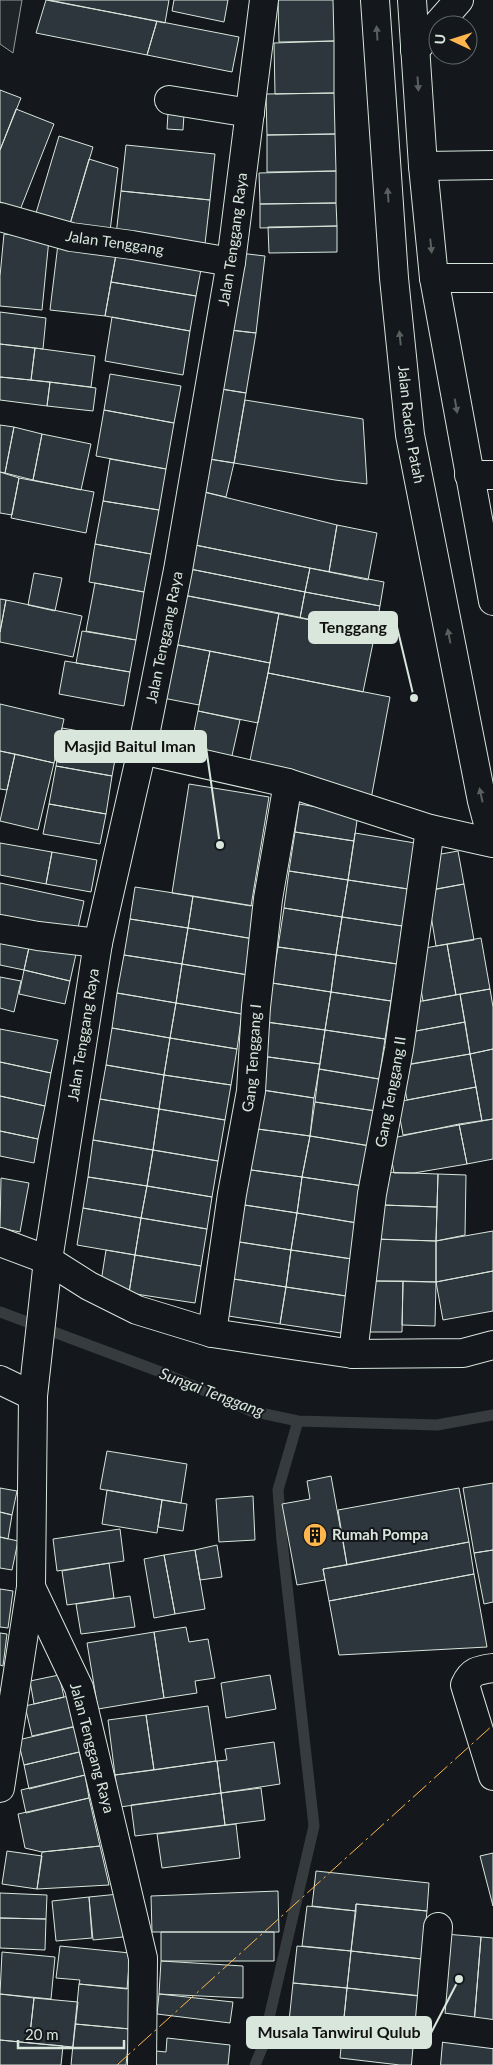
<svg xmlns="http://www.w3.org/2000/svg" width="493" height="2065" viewBox="0 0 493 2065" font-family="Lato,sans-serif">
  <rect width="100%" height="100%" fill="#14181c"/>
  <path fill="#202428" stroke="#939e99" d="M0,0H22L13,53L0,44Z"/>
  <g fill="none" stroke-linecap="round" stroke-linejoin="round">
    <path stroke="#363b3e" stroke-width="11" d="M0,1312L166,1374L251,1411L298,1421L437,1425L493,1415
      M255,2065L262,2048L314,1826L282,1541L278,1490L298,1421"/>
  </g>
  <path fill="#2c363c" stroke="#d8e6dc" d="M46,0L157,21L147,55L36,33Z
    M49,0H169L165,23Z
    M174,0H228L224,22L172,11Z
    M278,0H333L334,41L279,42Z
    M157,21L239,37L232,72L147,55Z
    M334,41V93L275,94L274,43Z
    M0,90L21,98L0,150Z
    M334,93L335,134L267,135L266,94Z
    M16,109L54,124L20,210L0,202V150Z
    M168,113L184,114L183,130L167,129Z
    M335,134L336,171L267,172V135Z
    M59,136L93,147L70,224L36,213Z
    M126,145L215,154L210,200L121,191Z
    M89,159L118,168L110,231L70,224Z
    M336,171V203L260,204L259,173Z
    M121,191L210,200L205,244L116,235Z
    M336,203L337,226L260,228V204Z
    M337,226V252L269,253L268,227Z
    M4,234L49,239L42,310L0,306V276Z
    M58,244L117,249L105,316L50,310Z
    M117,249L202,264L196,296L111,282Z
    M239,253L265,256L256,333L230,330Z
    M111,282L196,296L190,331L105,316Z
    M0,312L46,318L43,349L0,344Z
    M112,317L190,331L183,375L105,361Z
    M230,330L256,333L246,393L221,389Z
    M0,344L35,348L31,380L0,377Z
    M35,348L95,356L91,387L31,380Z
    M110,374L181,386L174,423L104,410Z
    M0,377L50,382L47,406L0,400Z
    M50,382L96,388L93,411L47,406Z
    M215,388L246,393L234,463L203,458Z
    M245,400L363,419L367,484L335,480L234,463Z
    M104,410L174,423L166,469L96,456Z
    M0,425L14,427L5,473L0,472Z
    M14,427L42,434L33,480L5,473Z
    M42,434L91,444L81,490L33,480Z
    M203,458L234,463L226,497L196,490Z
    M110,459L166,469L159,510L103,501Z
    M0,472L19,478L12,515L0,513Z
    M19,478L94,492L86,533L11,518Z
    M196,490L337,525L329,572L195,545Z
    M103,501L159,510L151,554L95,544Z
    M337,525L377,533L368,580L329,572Z
    M95,544L151,554L144,592L89,582Z
    M195,545L310,568L305,592L190,569Z
    M310,568L384,582L380,606L305,592Z
    M190,569L305,592L300,618L183,595Z
    M34,573L62,578L55,611L28,605Z
    M95,583L144,592L136,640L86,631Z
    M305,592L380,606L375,633L300,618Z
    M183,595L279,613L270,663L173,644Z
    M0,599L6,600L0,632Z
    M6,600L82,616L73,657L0,642V632Z
    M279,613L375,633L363,692L268,673Z
    M82,631L136,640L130,672L76,663Z
    M173,644L210,651L199,705L163,698Z
    M210,651L270,663L258,723L198,711Z
    M65,661L130,672L124,706L59,694Z
    M268,673L390,697L371,799L249,765Z
    M0,704L64,719L54,763L0,751Z
    M198,711L240,720L231,760L190,752Z
    M62,728L119,738L112,776L56,766Z
    M0,751L15,754L7,790L0,789Z
    M15,754L54,763L38,830L0,821Z
    M56,766L112,776L106,814L49,804Z
    M189,784L269,797L251,906L172,893Z
    M49,804L106,814L100,844L43,834Z
    M299,804L358,814L354,841L295,832Z
    M295,832L354,841L348,880L289,871Z
    M355,833L415,843L408,889L348,880Z
    M0,843L52,852L46,884L0,875Z
    M458,851L464,884L436,889L430,856Z
    M52,852L97,860L91,892L46,884Z
    M289,871L348,880L342,917L284,908Z
    M348,880L408,889L402,926L342,917Z
    M0,883L84,901L76,937L0,924Z
    M464,884L474,940L436,946L427,891Z
    M135,887L193,896L188,928L130,919Z
    M193,896L260,907L254,939L188,928Z
    M284,908L342,917L336,955L278,947Z
    M342,917L402,926L397,964L336,955Z
    M130,919L188,928L182,964L124,955Z
    M188,928L254,939L248,975L182,964Z
    M0,936L30,943L24,970L0,965Z
    M481,938L490,989L456,995L447,944Z
    M30,943L76,954L70,981L24,970Z
    M447,944L456,995L423,1001L417,965L420,949Z
    M278,947L336,955L331,992L272,983Z
    M124,955L182,964L176,1003L117,993Z
    M336,955L397,964L391,1001L331,992Z
    M182,964L248,975L242,1014L176,1003Z
    M24,970L70,981L65,1004L19,994Z
    M0,977L21,981L14,1012L0,1008Z
    M272,983L331,992L325,1030L266,1022Z
    M490,989L493,1007V1049L470,1054L460,994Z
    M331,992L391,1001L385,1039L325,1030Z
    M117,993L176,1003L170,1038L112,1028Z
    M460,994L465,1022L416,1031L411,1003Z
    M176,1003L242,1014L237,1049L170,1038Z
    M266,1022L325,1030L320,1064L261,1056Z
    M465,1022L470,1054L410,1064L405,1033Z
    M112,1028L170,1038L164,1075L106,1065Z
    M0,1029L58,1040L51,1073L0,1062Z
    M325,1030L385,1039L379,1079L319,1069Z
    M170,1038L237,1049L231,1085L164,1075Z
    M493,1049V1119L482,1121L470,1054Z
    M470,1054L476,1087L407,1100L401,1066Z
    M261,1056L320,1064L314,1098L256,1089Z
    M0,1062L51,1073L45,1106L0,1096Z
    M106,1065L164,1075L159,1109L100,1099Z
    M319,1069L379,1079L376,1111L315,1102Z
    M164,1075L231,1085L225,1120L159,1109Z
    M476,1087L482,1121L403,1135L397,1102Z
    M256,1089L314,1098L310,1136L250,1128Z
    M0,1096L45,1106L38,1139L0,1131Z
    M100,1099L159,1109L153,1150L93,1140Z
    M315,1102L376,1111L370,1146L310,1136Z
    M159,1109L225,1120L218,1161L153,1150Z
    M493,1119V1159L467,1164L459,1124Z
    M459,1124L467,1164L414,1173H394L388,1139Z
    M250,1128L310,1136L302,1177L244,1169Z
    M0,1131L38,1139L34,1163L0,1156Z
    M310,1136L370,1146L363,1186L302,1177Z
    M93,1140L153,1150L147,1186L88,1177Z
    M153,1150L218,1161L212,1197L147,1186Z
    M244,1169L302,1177L297,1213L238,1204Z
    M383,1172L438,1174L437,1207L383,1205Z
    M438,1174L466,1175L465,1235L436,1241Z
    M88,1177L147,1186L141,1218L83,1208Z
    M302,1177L363,1186L357,1223L297,1213Z
    M1,1178L29,1183L20,1232L0,1228Z
    M147,1186L212,1197L207,1229L141,1218Z
    M238,1204L297,1213L291,1250L233,1241Z
    M383,1205L437,1207L436,1241L376,1239Z
    M83,1208L141,1218L135,1255L77,1245Z
    M297,1213L357,1223L352,1259L291,1250Z
    M141,1218L207,1229L201,1266L135,1255Z
    M493,1231V1271L436,1282V1241Z
    M371,1239L436,1241V1282L370,1281Z
    M233,1241L291,1250L286,1287L227,1278Z
    M106,1250L135,1255L129,1293L100,1288Z
    M291,1250L352,1259L346,1296L286,1287Z
    M135,1255L201,1266L195,1303L129,1293Z
    M493,1271V1311L443,1320L436,1282Z
    M227,1278L286,1287L280,1324L222,1315Z
    M370,1281H403L402,1332H369Z
    M403,1281L436,1282L435,1326L402,1325Z
    M286,1287L346,1296L341,1333L280,1324Z
    M107,1451L187,1464L181,1503L100,1489Z
    M331,1476L347,1565L323,1569L325,1580L297,1585L282,1504L310,1499L307,1481Z
    M493,1483V1550L474,1553L463,1488Z
    M0,1488L17,1491L12,1515L0,1512Z
    M459,1488L469,1542L347,1565L338,1510Z
    M107,1490L162,1500L157,1533L102,1524Z
    M253,1496L255,1540L219,1542L216,1499Z
    M162,1500L187,1504L183,1531L158,1527Z
    M0,1512L12,1515L8,1539L0,1537Z
    M120,1529L124,1561L57,1571L53,1539Z
    M0,1537L18,1541L12,1570L0,1568Z
    M469,1542L474,1574L329,1601L323,1569Z
    M217,1545L222,1577L200,1580L195,1550Z
    M195,1550L205,1609L175,1614L164,1555Z
    M493,1550V1602L484,1604L474,1553Z
    M164,1555L175,1614L154,1618L144,1559Z
    M109,1563L114,1598L67,1605L62,1571Z
    M474,1574L487,1647L339,1655L329,1601Z
    M0,1589L13,1591L8,1628L0,1627Z
    M130,1596L135,1627L81,1634L76,1604Z
    M186,1627L189,1642L208,1639L215,1678L195,1681L197,1693L164,1698L154,1632Z
    M154,1632L164,1698L98,1709L87,1643Z
    M0,1633L7,1634L3,1666L0,1665Z
    M59,1675L64,1697L34,1704L30,1681Z
    M270,1675L276,1709L226,1718L221,1683Z
    M69,1696L76,1726L32,1736L25,1706Z
    M208,1706L216,1761L154,1770L146,1715Z
    M146,1715L154,1770L115,1775L108,1720Z
    M82,1725L88,1750L24,1765L18,1740Z
    M274,1742L280,1784L221,1793L217,1761L227,1760L225,1749Z
    M79,1752L85,1775L29,1789L24,1765Z
    M217,1761L221,1793L120,1807L115,1775Z
    M85,1775L89,1798L26,1813L21,1790Z
    M261,1788L265,1820L225,1825L221,1793Z
    M221,1793L225,1825L135,1836L131,1805Z
    M89,1798L100,1846L42,1852L25,1848L18,1814Z
    M236,1824L240,1858L162,1868L157,1834Z
    M100,1846L109,1885L37,1889L42,1852Z
    M7,1851L42,1856L37,1889L2,1884Z
    M493,1853V1906L480,1856Z
    M316,1871L429,1883L427,1911L356,1904V1911L312,1906Z
    M278,1891L279,1932H152L151,1896Z
    M0,1893L47,1895L46,1919L0,1918Z
    M119,1894L123,1937L93,1940L89,1897Z
    M89,1897L92,1938L56,1941L52,1901Z
    M356,1904L427,1911L422,1959L351,1951Z
    M307,1906L356,1911L351,1951L302,1946Z
    M0,1918L46,1919L45,1950L0,1948Z
    M161,1932H274V1961H161Z
    M445,1934L481,1937L474,2024L438,2021Z
    M481,1937L493,1938V2026L474,2024Z
    M60,1946L130,1953L127,1989L79,1984L80,1980L56,1978Z
    M297,1946L351,1951L347,1988L293,1983Z
    M351,1951L422,1959L418,1996L347,1988Z
    M2,1952L55,1957L51,1999L0,1994Z
    M161,1961L243,1966V1998L159,1994Z
    M293,1983L347,1988L342,2037L288,2031Z
    M79,1984L134,1989L130,2029L75,2024Z
    M347,1988L432,1997L425,2065H400L340,2058Z
    M0,1994L34,1998L29,2043L0,2040Z
    M159,1994L233,2002L230,2023L157,2014Z
    M34,1998L78,2002L73,2047L29,2043Z
    M75,2024L130,2029L126,2065H71Z
    M436,2034L493,2037V2065H434Z
    M167,2038L230,2045L228,2065H154L156,2051L166,2052Z
    M0,2040L63,2046L61,2065H0Z"/>
  <g fill="none" stroke-linecap="round" stroke-linejoin="round">
    <g stroke="#d8e6dc" stroke-width="30">
      <g id="minor">
        <path d="M415,50L459,0"/>
        <path d="M169,100L250,113"/>
        <path d="M423,166L493,165"/>
        <path id="s1" d="M0,217L71,237L132,245L231,262"/>
        <path d="M434,278H493"/>
        <path d="M469,475H493"/>
        <path d="M142,750L288,783L430,829L493,843"/>
        <path d="M0,929L38,936L98,943"/>
        <path d="M0,1242L48,1260L89,1286L137,1310L212,1333L353,1354L463,1353L493,1345"/>
        <path id="s2" d="M212,1333L232,1194L251,1091L256,1007L268,899L288,783"/>
        <path id="s3" d="M353,1354L372,1194L399,1049L430,829"/>
        <path d="M0,1380L33,1396"/>
        <path d="M493,1668C478,1670 471,1671 465,1685L493,1776"/>
        <path d="M0,1788L31,1587"/>
        <path d="M431,2026L493,2034"/>
        <path id="s4" d="M142,2065L143,1958L79,1688L31,1587L33,1396L48,1260L98,943L142,750L178,570L231,262L264,0"/>
        <path d="M426,2065L438,1927"/>
      </g>
    </g>
    <g stroke="#d8e6dc" stroke-width="30">
      <g id="highway">
        <path id="s5" d="M375,0L394,278L410,435L482,801L493,842"/>
        <path d="M412,0L423,166L434,278L493,601"/>
      </g>
    </g>
    <use href="#minor" stroke="#14181c" stroke-width="28"/>
    <use href="#highway" stroke="#14181c" stroke-width="28"/>
    <path stroke="#ffb74d" stroke-width="1" stroke-dasharray="18 4 2.5 4" stroke-linecap="butt" d="M117,2065L493,1725"/>
  </g>
  <defs><path id="oneway-solid" d="M-6-.8H1V-3.2L6.5 0L1 3.2V.8H-6Z" transform="scale(1.25)"/></defs>
  <g fill="#59605f">
    <use href="#oneway-solid" transform="translate(377 33) rotate(-94)"/>
    <use href="#oneway-solid" transform="translate(418 84) rotate(86)"/>
    <use href="#oneway-solid" transform="translate(388 195) rotate(-94)"/>
    <use href="#oneway-solid" transform="translate(431 246) rotate(84)"/>
    <use href="#oneway-solid" transform="translate(400 338) rotate(-96)"/>
    <use href="#oneway-solid" transform="translate(456 406) rotate(80)"/>
    <use href="#oneway-solid" transform="translate(449 636) rotate(-101)"/>
    <use href="#oneway-solid" transform="translate(481 795) rotate(-102)"/>
  </g>
  <defs>
    <g id="building-disc" transform="scale(1.25)"><circle r="9.5" fill="#ffb74d" stroke="#14181c"/><path d="M-4-6H4V6H1V3H-1V6H-4ZM-2.5-4.3h1.7v1.8h-1.7ZM.8-4.3h1.7v1.8H.8ZM-2.5-1h1.7V.8h-1.7ZM.8-1h1.7V.8H.8Z" fill="#111"/></g>
  </defs>
  <g fill-rule="evenodd">
    <use href="#building-disc" x="315" y="1535"/>
  </g>
  <g text-anchor="middle" stroke-width="4" stroke-linejoin="round" paint-order="stroke">
    <g font-size="15" fill="#d8e6dc" stroke="#14181c">
      <text dy="5" stroke="none"><textPath href="#s4" startOffset="1862">Jalan Tenggang Raya</textPath></text>
      <text dy="5" stroke="none"><textPath href="#s1" startOffset="118">Jalan Tenggang</textPath></text>
      <text dy="5" stroke="none"><textPath href="#s5" startOffset="426">Jalan Raden Patah</textPath></text>
      <text dy="5" stroke="none"><textPath href="#s4" startOffset="1458">Jalan Tenggang Raya</textPath></text>
      <text dy="5" stroke="none"><textPath href="#s4" startOffset="1052">Jalan Tenggang Raya</textPath></text>
      <text dy="5" stroke="none"><textPath href="#s2" startOffset="278">Gang Tenggang I</textPath></text>
      <text dy="5" stroke="none"><textPath href="#s3" startOffset="265">Gang Tenggang II</textPath></text>
      <text transform="translate(92 1748) rotate(75)" y="5">Jalan Tenggang Raya</text>
    </g>
    <g font-size="15" font-weight="bold" fill="#d8e6dc" stroke="#14181c" text-anchor="start">
      <text x="332" y="1540">Rumah Pompa</text>
    </g>
    <g font-size="16" font-style="italic" fill="#d8e6dc" stroke="#14181c">
      <text transform="translate(212 1392) rotate(21)" y="6">Sungai Tenggang</text>
    </g>
  </g>
  <path fill="none" stroke="#d8e6dc" stroke-width="2" d="M414 698L397 627M220 845L206 747M459 1979L431 2033"/>
  <g fill="#d8e6dc" stroke="#14181c" stroke-width="2">
    <circle cx="414" cy="698" r="5"/>
    <circle cx="220" cy="845" r="5"/>
    <circle cx="459" cy="1979" r="5"/>
  </g>
  <g fill="#d8e6dc" stroke="#d8e6dc" stroke-width="2">
    <rect x="309" y="612" width="88" height="31" rx="5"/>
    <rect x="55" y="731" width="151" height="31" rx="5"/>
    <rect x="247" y="2017" width="184" height="31" rx="5"/>
  </g>
  <g font-size="16" text-anchor="middle" font-weight="bold" fill="#111">
    <text x="353" y="633">Tenggang</text>
    <text x="130" y="752">Masjid Baitul Iman</text>
    <text x="339" y="2038">Musala Tanwirul Qulub</text>
  </g>
  <g transform="translate(453 40) rotate(274)"><circle r="24" fill="#14181c" stroke="#626a69"/>
  <path d="M0-4L9 19L0 12L-9 19Z" fill="#ffb74d"/>
  <text y="-8" font-size="14" font-weight="bold" text-anchor="middle" fill="#d8e6dc">U</text>
  </g>
  <path d="M18 2040v8h106v-8" fill="none" stroke="#d8e6dc" stroke-width="2.5"/>
  <text x="25" y="2040" font-size="15" fill="#d8e6dc" stroke="#14181c" stroke-width="4" paint-order="stroke">20 m</text>
</svg>
